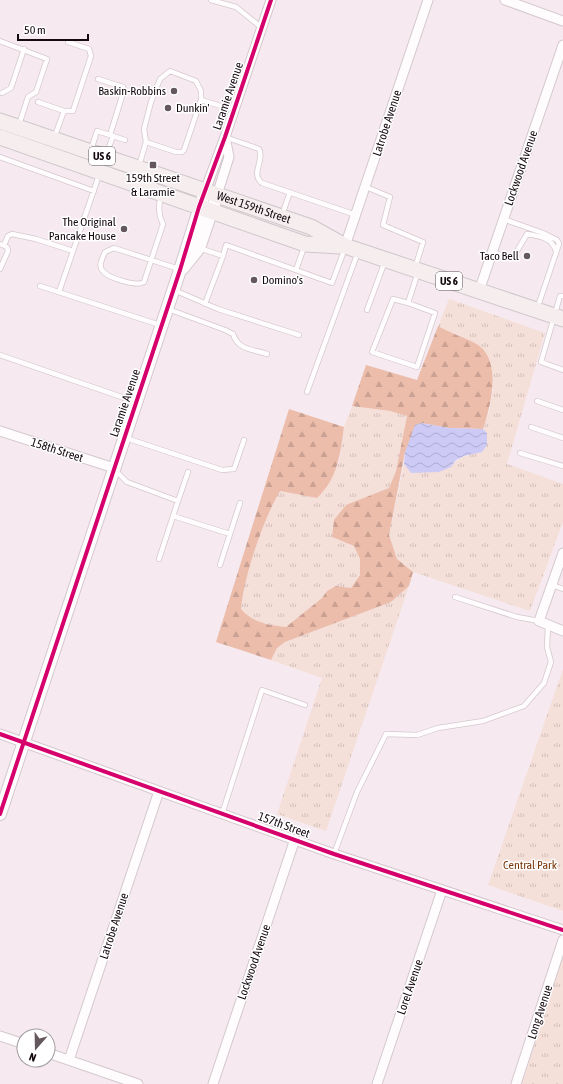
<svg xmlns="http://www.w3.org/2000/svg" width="563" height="1084" viewBox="0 0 563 1084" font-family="'Asap Condensed',sans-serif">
  <defs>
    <pattern id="grass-tufts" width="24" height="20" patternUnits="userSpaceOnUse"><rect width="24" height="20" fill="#f5dfd9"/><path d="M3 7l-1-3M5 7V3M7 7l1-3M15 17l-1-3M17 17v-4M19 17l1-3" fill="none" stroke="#d1beb9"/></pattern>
    <pattern id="forest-firs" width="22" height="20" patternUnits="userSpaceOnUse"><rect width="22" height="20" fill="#ecbdab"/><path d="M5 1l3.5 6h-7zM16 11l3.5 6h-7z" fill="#caa192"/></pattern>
    <pattern id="water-waves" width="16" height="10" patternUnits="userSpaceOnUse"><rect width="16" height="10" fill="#cdcaf6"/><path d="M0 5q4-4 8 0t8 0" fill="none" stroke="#afacd2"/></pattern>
  </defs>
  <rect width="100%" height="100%" fill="#f6eaf0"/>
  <path fill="url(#grass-tufts)" d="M449,299L545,333L507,464L563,484V522L530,611L413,572L397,559L389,535L404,464L411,473L451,467C459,456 469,455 482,452L487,433L483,429L489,412L493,389L476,343L451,334L438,326Z
    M352,406L390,411L407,416L396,471L389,488L371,496L332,537L354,546L360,559V575L351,588L336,586L327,591L322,598L286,627C268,625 254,623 241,609C244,576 263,520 280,491L317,498L339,462L344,427Z
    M409,586L326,831L277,814L322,678L271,660L277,648L285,642L391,602Z
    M563,669V911L488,885Z
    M563,957V1084H522Z"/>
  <path fill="url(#forest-firs)" d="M438,326C450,333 463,337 475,343C503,358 491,406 483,429L449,428L421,423L405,452L389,535L397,559L413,572L409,586L391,602L285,642L277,648L271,660L216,642L289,409L344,427C340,455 338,478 317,498L280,491C263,520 244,576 241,609C254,623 267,625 286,627L322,598L327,591L336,586L351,588L360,575V559L354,546L332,537L334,520L346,505L389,488L396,471L407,416L390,411L352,406L366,365L417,380Z"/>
  <path fill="url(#water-waves)" d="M421,423L449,428L483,429L487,433V445L482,452L464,456L456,460L451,467L439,472L411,473L404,464L405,452L415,425Z"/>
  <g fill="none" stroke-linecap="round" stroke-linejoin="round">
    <g stroke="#d4c8ce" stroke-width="6">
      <path id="service" d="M211,0L236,7L262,28
        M0,41L47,59L36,92L28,97L19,125
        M2,93L11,88L24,49
        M38,102L64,111
        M113,136L125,140
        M225,137L259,149C265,160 250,174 262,183L356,215
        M54,138L64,111H73L91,56L89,49L68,42
        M146,142L144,129L151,102L160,79L170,71L196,81L201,91V100
        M91,150L97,131L110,135L124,90L123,87L98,79
        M106,155L113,136L110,135
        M0,157L94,191
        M139,166L146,142L176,152H182L184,150L201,100L234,110
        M366,187L390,197L383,225L423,242L415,268
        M161,196C158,206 158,214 163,224L144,282C137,287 107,278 102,270C98,265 103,257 105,252L114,248L179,269
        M282,215L290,192
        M503,219L543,233L557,240L559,244L537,309
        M0,244L7,247L8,251L0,269
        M4,245L8,236L12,234L36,239L73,251
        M199,248L223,256L226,245L332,283L345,248
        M492,252L507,257L514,256L527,234C540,236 552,238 556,251
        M296,270L304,247
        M40,286L160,325
        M174,290L218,309L299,335
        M59,292L99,175
        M563,296H560L541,362L563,370
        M408,303L393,299L372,352L417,367L435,313L408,303L418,272
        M205,304L223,256
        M168,309L225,330L233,334C238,350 252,349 267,354
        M367,310L385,261
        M0,355L136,402
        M307,392L358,252
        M537,401L563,410
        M531,427L563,438
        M126,438L222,470L234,469L244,440
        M520,453L563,466
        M115,470L127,482L178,501L159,559
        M178,501L188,472
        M173,516L230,534L220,565
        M230,534L240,503
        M552,585L563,589
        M455,597L517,617L539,621
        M222,814L262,690L305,705
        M334,854L357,792L386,734L417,735L438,728L483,721L524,706L544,683L551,662L547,647L548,625"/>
    </g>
    <g stroke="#d4c8ce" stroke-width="11">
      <path id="minor" d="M505,0L563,21
        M205,191L225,137L271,0
        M217,195L229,157L225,137
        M345,246L428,0
        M479,291L563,45
        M0,431L114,468
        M563,553L539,621L563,631
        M0,734L334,854L563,930
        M0,1036L24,1044
        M48,1053L138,1084
        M69,1060L159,791
        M213,1084L295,839
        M377,1084L442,890
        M516,1084L563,940"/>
    </g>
    <g stroke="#d4c8ce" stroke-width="14">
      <path id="tertiary" d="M183,268L199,248L217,195
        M0,814L180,270L205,191"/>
    </g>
    <g stroke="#cdc7ca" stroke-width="17">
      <g id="primary">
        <path id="s1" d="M0,121L311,227L345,246L563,319"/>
        <path d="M0,137L305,244L340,246"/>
      </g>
    </g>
    <use href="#service" stroke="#fefcfd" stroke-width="4.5"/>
    <use href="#minor" stroke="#fefcfd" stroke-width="9"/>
    <use href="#tertiary" stroke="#fefcfd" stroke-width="12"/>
    <use href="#primary" stroke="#f5edee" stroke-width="15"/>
    <g stroke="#fff" stroke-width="6">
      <path id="cycleway" d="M0,734L334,854L563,930
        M0,814L180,270L199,207L225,137L271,0"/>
    </g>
    <use href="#cycleway" stroke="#d6006c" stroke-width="4"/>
  </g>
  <g fill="#64585e" stroke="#fff" stroke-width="1.5">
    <circle cx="174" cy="91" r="4"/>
    <circle cx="168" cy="108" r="4"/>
    <rect x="149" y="161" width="8" height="8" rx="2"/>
    <circle cx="124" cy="229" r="4"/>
    <circle cx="527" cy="256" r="4"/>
    <circle cx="254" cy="280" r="4"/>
  </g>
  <g text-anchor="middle" stroke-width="3" stroke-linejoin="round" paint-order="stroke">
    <g fill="#fff" stroke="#5b5358" stroke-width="1">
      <rect x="89" y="147" width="26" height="18" rx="3"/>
      <rect x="436" y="272" width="26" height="18" rx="3"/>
    </g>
    <g font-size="11" font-weight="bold" fill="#150910">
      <text x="102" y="160">US 6</text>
      <text x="449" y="285">US 6</text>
    </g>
    <g font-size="12" fill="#150910" stroke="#fff" text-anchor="end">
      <text x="166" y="95">Baskin-Robbins</text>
      <text x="176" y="112" text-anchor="start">Dunkin'</text>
      <text x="153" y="182" text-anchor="middle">159th Street<tspan x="153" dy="14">&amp; Laramie</tspan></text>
      <text x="116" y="226">The Original<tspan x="116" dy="14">Pancake House</tspan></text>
      <text x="519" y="260">Taco Bell</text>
      <text x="262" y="284" text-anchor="start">Domino's</text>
    </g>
    <g font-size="12" fill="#150910" stroke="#fff">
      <text transform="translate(228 96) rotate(-71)" y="4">Laramie Avenue</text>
      <text transform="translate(387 123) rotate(-72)" y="4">Latrobe Avenue</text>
      <text transform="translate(521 168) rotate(-71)" y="4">Lockwood Avenue</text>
      <text dy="4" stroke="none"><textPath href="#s1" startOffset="268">West 159th Street</textPath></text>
      <text transform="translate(125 403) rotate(-71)" y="4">Laramie Avenue</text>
      <text transform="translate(57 450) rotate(18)" y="4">158th Street</text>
      <text transform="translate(284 825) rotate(20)" y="4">157th Street</text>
      <text transform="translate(114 926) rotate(-72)" y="4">Latrobe Avenue</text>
      <text transform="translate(254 962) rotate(-71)" y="4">Lockwood Avenue</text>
      <text transform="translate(410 987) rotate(-71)" y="4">Lorel Avenue</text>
      <text transform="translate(540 1012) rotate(-72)" y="4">Long Avenue</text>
    </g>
    <g font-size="12" fill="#7a370a" stroke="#fff">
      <text x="530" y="869">Central Park</text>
    </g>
  </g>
  <g transform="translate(36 1048) rotate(200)"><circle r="19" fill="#ffffff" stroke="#a19d9f"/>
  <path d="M0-3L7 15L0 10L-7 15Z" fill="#64585e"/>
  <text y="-6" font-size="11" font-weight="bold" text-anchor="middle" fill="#150910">N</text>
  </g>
  <path d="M18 34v6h70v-6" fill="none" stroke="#150910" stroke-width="2"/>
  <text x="24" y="34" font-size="12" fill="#150910" stroke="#ffffff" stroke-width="3" paint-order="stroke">50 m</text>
</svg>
